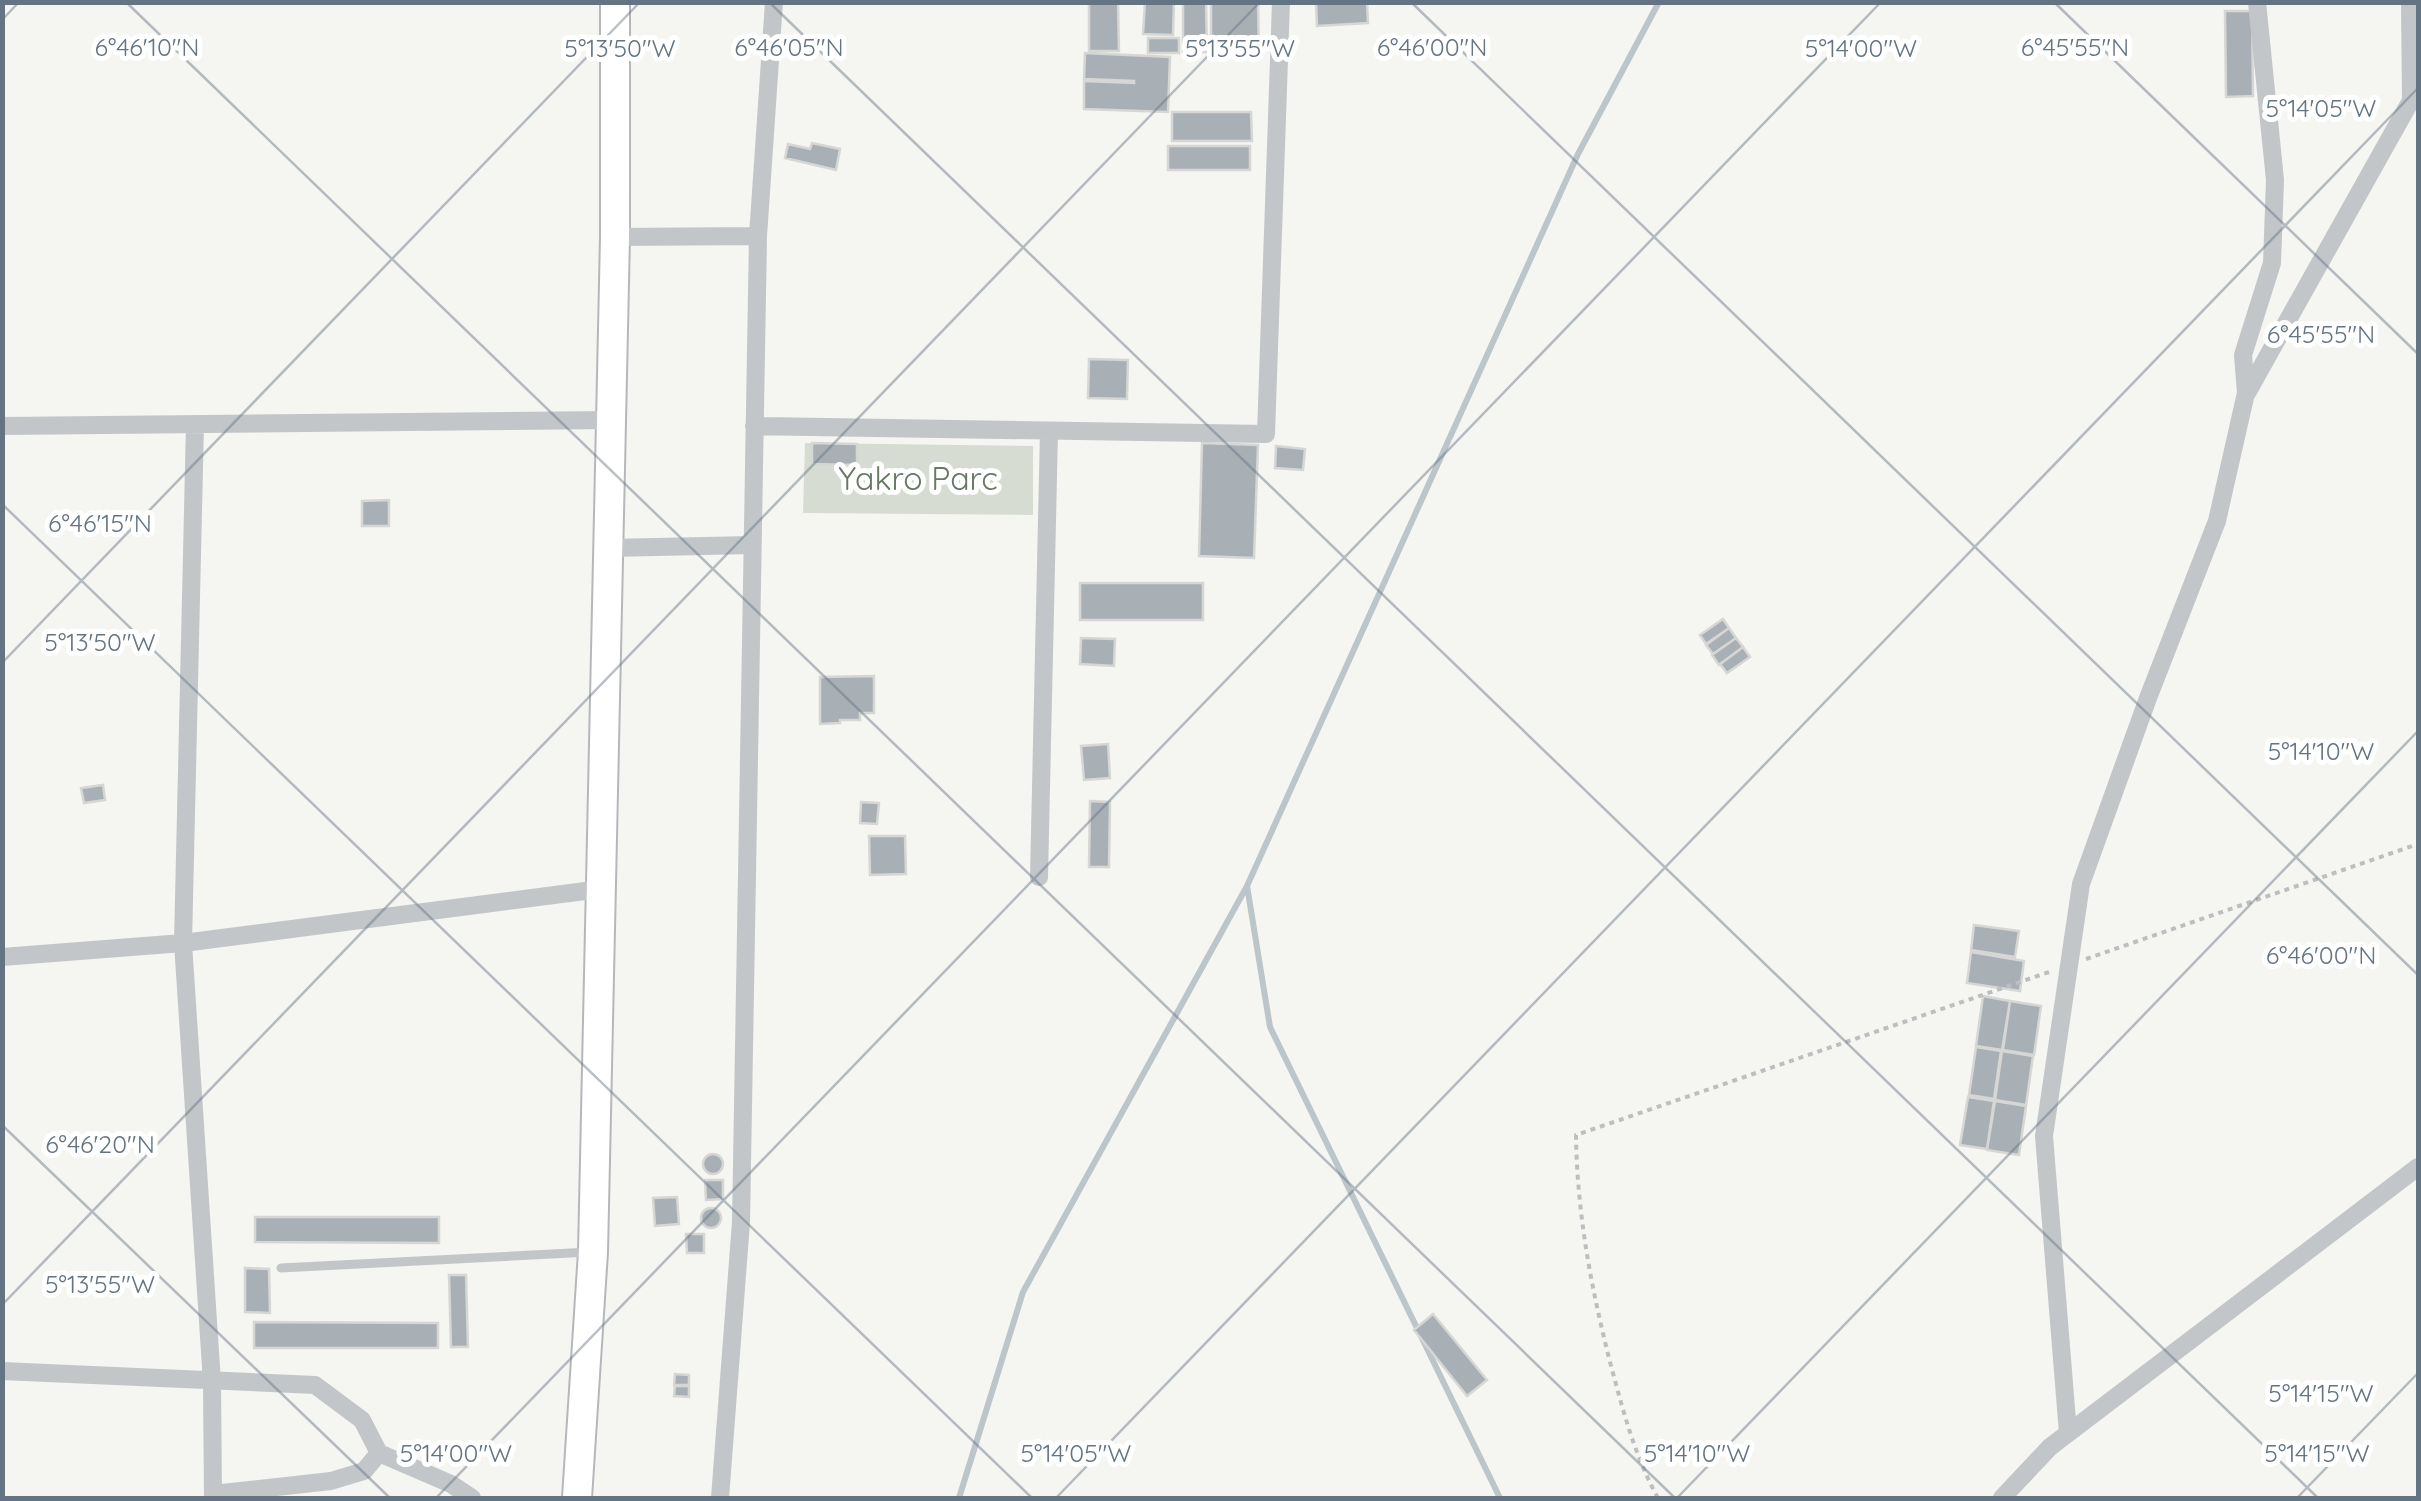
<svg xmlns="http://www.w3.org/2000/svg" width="2421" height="1501" viewBox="0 0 2421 1501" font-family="Quicksand,sans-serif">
  <rect width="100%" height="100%" fill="#f5f5f1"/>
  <path fill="#d6dcd2" d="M805,443L1033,446V515L803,513Z"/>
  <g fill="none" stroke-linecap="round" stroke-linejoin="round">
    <path stroke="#bbc5ca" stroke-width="6" d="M1247,886L1270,1027L1500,1498
      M959,1498L1023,1292L1247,886L1578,154L1659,2"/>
  </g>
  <path fill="#a8b0b6" stroke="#d6d6d4" stroke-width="2.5" d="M1089,2H1118L1119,51H1089Z
    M1145,2H1174L1173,35L1143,34Z
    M1183,2H1206L1207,52H1183Z
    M1211,2H1258L1259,53H1211Z
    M1316,2H1367L1368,23L1317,26Z
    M2225,11H2252L2253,96L2226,97Z
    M1148,38H1179V53H1148Z
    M1085,53L1170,57L1168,112L1084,109V81L1134,83V81L1084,79Z
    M1172,112H1251L1252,141H1172Z
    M812,143L840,149L836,170L785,158L788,144L810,149Z
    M1168,146H1250V170H1168Z
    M1089,359L1128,360L1127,399L1088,398Z
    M812,443L857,444V465L812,464Z
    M1202,443L1258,445L1254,558L1199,556Z
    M1276,446L1305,449L1303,470L1275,468Z
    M389,500V526H362V501Z
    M1080,583H1203V620H1080Z
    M1723,619L1729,628L1706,644L1700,635Z
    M1729,628L1736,638L1713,654L1706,645Z
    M1081,638L1115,639L1114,666L1080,664Z
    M1736,638L1743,647L1719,665L1712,655Z
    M1743,647L1750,657L1727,673L1720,664Z
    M874,676V713H860V720H840V723L820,724V677Z
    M1108,744L1110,778L1084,780L1081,746Z
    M103,785L105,800L84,803L81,788Z
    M1090,801L1110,802L1109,867H1089Z
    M861,802L879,803L877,824L860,823Z
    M869,836H905L906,874L870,875Z
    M1974,925L2019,931L2015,957L1971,950Z
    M1971,952L2024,961L2020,991L1967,983Z
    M1983,996L2010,1001L2002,1050L1976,1046Z
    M2010,1001L2041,1006L2034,1055L2003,1050Z
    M1976,1047L2001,1051L1994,1099L1969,1095Z
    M2002,1051L2033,1056L2026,1105L1995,1100Z
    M1968,1097L1994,1101L1987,1149L1960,1145Z
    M1995,1101L2026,1106L2019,1155L1987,1150Z
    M703 1164a10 10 0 1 1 20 0a10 10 0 1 1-20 0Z
    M705,1180H723V1199L706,1200Z
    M677,1197L679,1224L655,1226L653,1198Z
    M701 1218a10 10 0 1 1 20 0a10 10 0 1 1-20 0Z
    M255,1217H439V1243L255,1242Z
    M686,1234H704V1253H687Z
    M245,1268L269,1269L270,1313L245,1312Z
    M449,1275H466L468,1347H451Z
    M1433,1314L1487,1380L1467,1396L1414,1330Z
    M254,1322L438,1323V1348H254Z
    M675,1374L689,1375V1385H674Z
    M675,1386H689V1397L674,1396Z"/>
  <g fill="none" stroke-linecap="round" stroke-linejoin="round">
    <g stroke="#b5b8bb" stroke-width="32">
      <path id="trunk" d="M577,1498L593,1252L615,237V2"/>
    </g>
    <path stroke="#bcbec0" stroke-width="4" stroke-dasharray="5 5" stroke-linecap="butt" d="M2086,959L2418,844
      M1658,1498C1634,1455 1623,1410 1610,1362C1591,1287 1577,1213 1576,1135L2049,972"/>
    <path stroke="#c2c6c9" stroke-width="9" d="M281,1268L590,1252"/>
    <path stroke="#c2c6c9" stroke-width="18" d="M2410,2L2411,100
      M615,237L758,236
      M2247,393L2418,88
      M195,424L183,943L212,1382L213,1498
      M2,426L611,420
      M754,426L1266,434L1281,2
      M608,548L752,545
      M1039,877L1049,431
      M2,957L183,943L601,889
      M2,1371L315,1385L362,1420L379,1453L451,1484L472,1498
      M2068,1433L2044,1136L2081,884L2148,698L2217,521L2246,393L2243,355L2272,263L2275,180L2257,2
      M213,1494L331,1481L364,1471L379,1453
      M720,1498L741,1222L758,236L774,2
      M2002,1498L2050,1447L2418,1167"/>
    <use href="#trunk" stroke="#fff" stroke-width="28"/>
  </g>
  <path fill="none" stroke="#647482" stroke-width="2.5" stroke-opacity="0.45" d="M126,2L1675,1498M769,2L2318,1498M1411,2L2418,975M2054,2L2418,354M2,20L19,2M2,504L1032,1498M2,663L640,2M2,1125L390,1498M2,1305L1260,2M436,1498L1881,2M1056,1498L2418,88M1677,1498L2418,731M2297,1498L2418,1373"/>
  <g text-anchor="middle" stroke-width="10" stroke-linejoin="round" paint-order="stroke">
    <g font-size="32" fill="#677963" stroke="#fff">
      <text x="918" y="490">Yakro Parc</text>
    </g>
  </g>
  <g font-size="25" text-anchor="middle" fill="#647482" stroke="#fff" stroke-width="10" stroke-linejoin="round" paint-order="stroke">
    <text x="147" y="56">6°46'10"N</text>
    <text x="789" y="56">6°46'05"N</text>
    <text x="1432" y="56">6°46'00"N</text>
    <text x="2075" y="56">6°45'55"N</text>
    <text x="620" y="57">5°13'50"W</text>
    <text x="1240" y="57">5°13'55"W</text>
    <text x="1861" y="57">5°14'00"W</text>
    <text x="2321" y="117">5°14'05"W</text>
    <text x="2321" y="343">6°45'55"N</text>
    <text x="100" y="532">6°46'15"N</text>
    <text x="100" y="651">5°13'50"W</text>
    <text x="2321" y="760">5°14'10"W</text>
    <text x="2321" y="964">6°46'00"N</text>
    <text x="100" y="1153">6°46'20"N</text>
    <text x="100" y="1293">5°13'55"W</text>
    <text x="2321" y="1402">5°14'15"W</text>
    <text x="456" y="1462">5°14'00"W</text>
    <text x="1076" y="1462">5°14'05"W</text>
    <text x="1697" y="1462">5°14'10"W</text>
    <text x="2317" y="1462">5°14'15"W</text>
  </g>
  <rect width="2421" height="1501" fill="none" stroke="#647482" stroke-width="10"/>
</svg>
